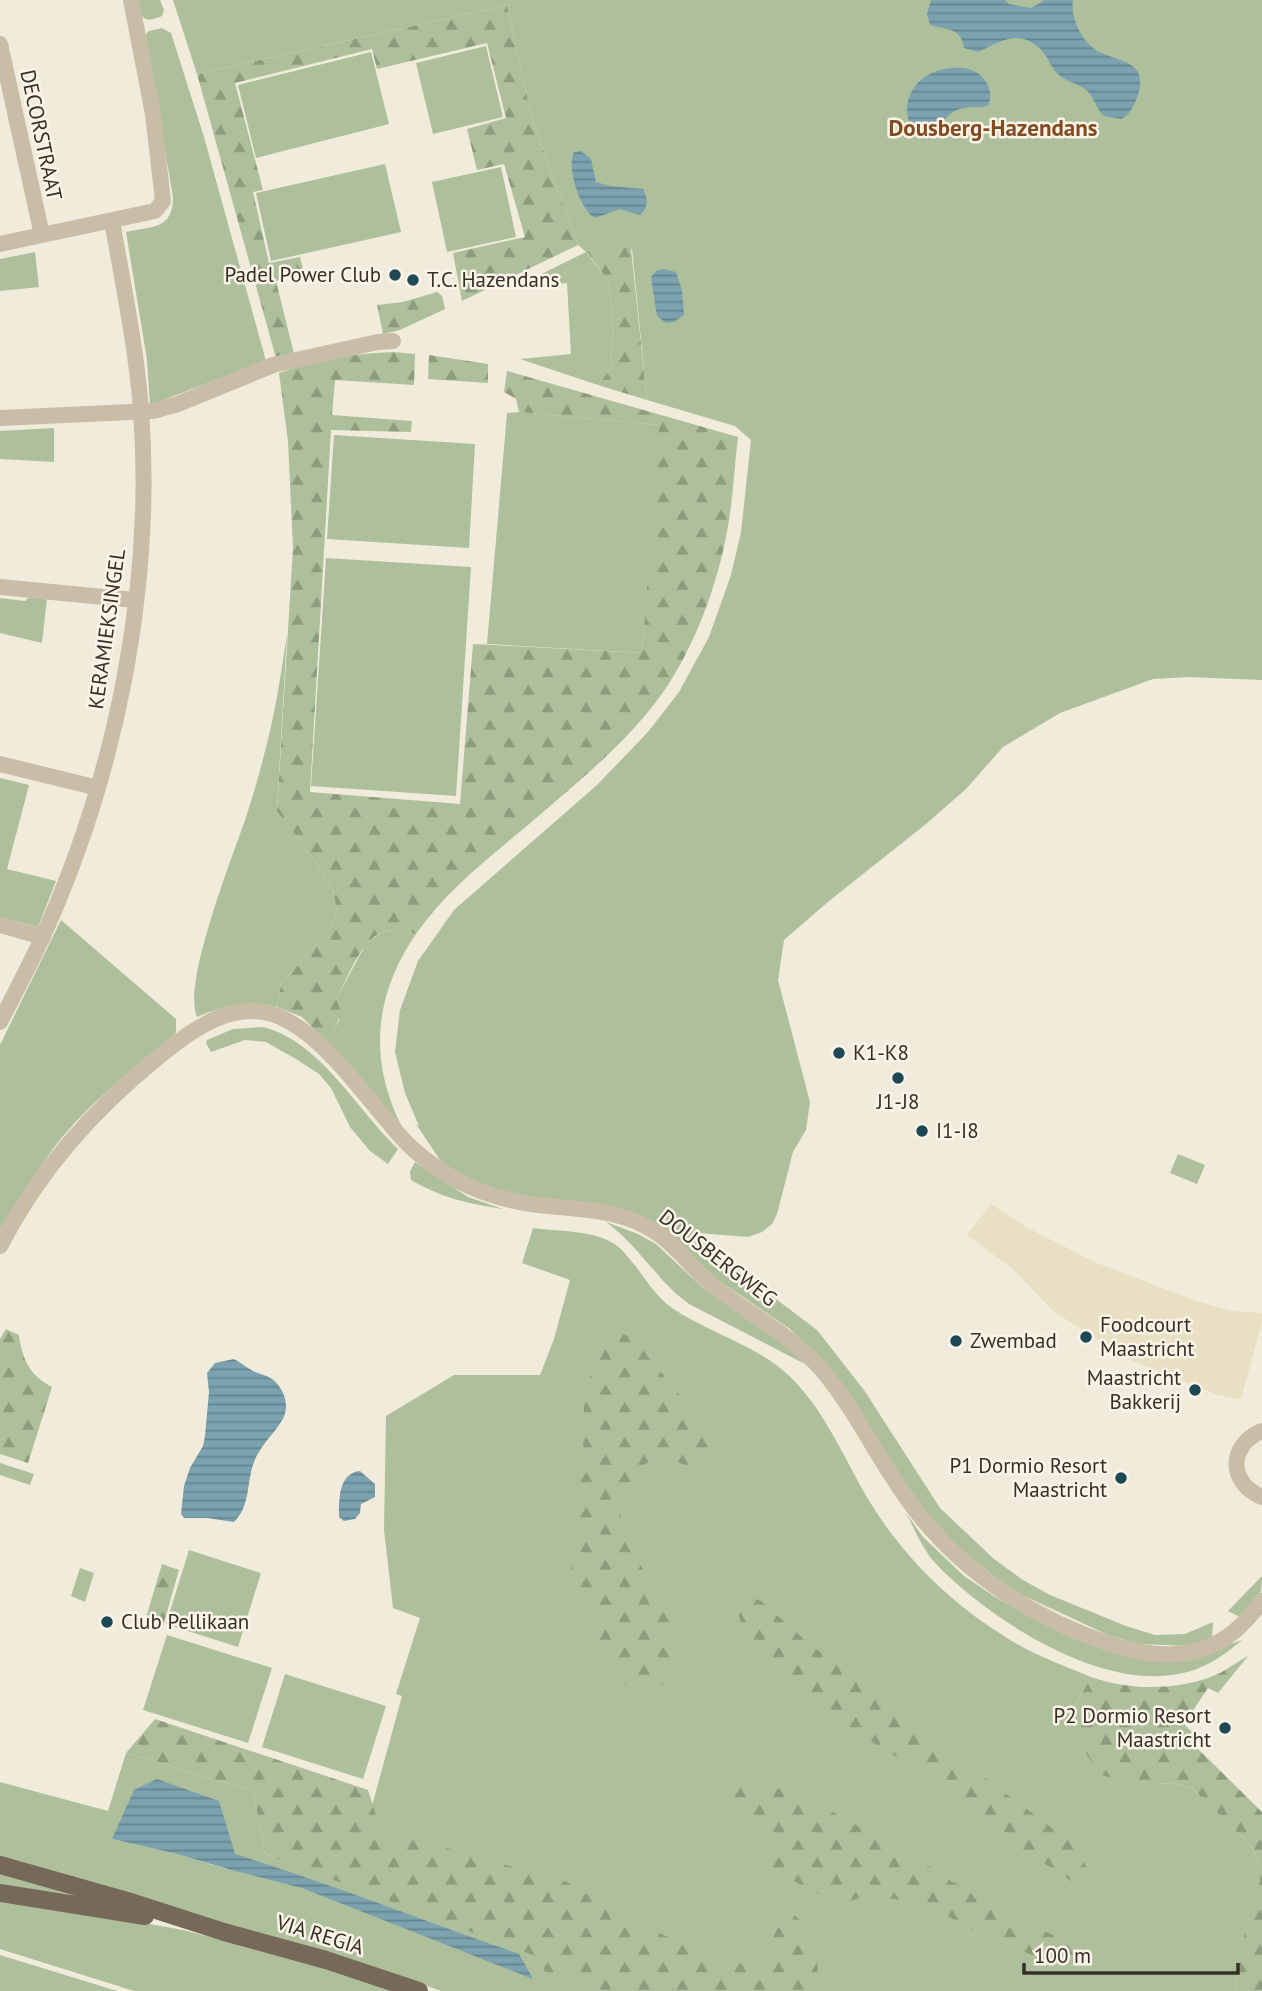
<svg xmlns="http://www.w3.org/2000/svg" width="1262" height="1991" viewBox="0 0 1262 1991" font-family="'PT Sans',sans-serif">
  <defs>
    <pattern id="forest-firs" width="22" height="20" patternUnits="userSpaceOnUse" patternTransform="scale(1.75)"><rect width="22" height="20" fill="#adc09b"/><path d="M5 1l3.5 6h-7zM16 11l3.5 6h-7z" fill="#8e9c7e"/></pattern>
    <pattern id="water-rules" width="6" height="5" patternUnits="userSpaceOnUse" patternTransform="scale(1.75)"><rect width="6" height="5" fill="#7ba2ae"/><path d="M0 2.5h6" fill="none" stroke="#66848e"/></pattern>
  </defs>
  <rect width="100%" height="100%" fill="#f1ebdb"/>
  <path fill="#adc09b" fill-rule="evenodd" d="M137,0H160L164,10L162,16C143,24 141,18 137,0Z
    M173,0H1262V680L1188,677L1153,679L1060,713L1003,747L966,789L926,824L829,901L784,940L778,980L810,1102L806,1130L793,1152L777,1214L772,1224L762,1232L748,1237L698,1233L744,1275L817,1330L864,1390L940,1508L994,1559L1023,1580L1050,1595L1126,1626L1155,1635L1185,1634L1213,1622L1212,1639L1189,1646L1138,1644L1108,1635L1020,1594L994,1576L953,1543L930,1519L821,1360L790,1329L715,1278L669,1234L487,1190L442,1163L416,1124L419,1126L405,1093L395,1052L400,1010L418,961L454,910L597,785L648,732L679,692L709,637L731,575L741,532L751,440L735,426L647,400L632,249L587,253L609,282L613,322L611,368L598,385L520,359L571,354L567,283L513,288L586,252L578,245L532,119L507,5L197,74Z
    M162,28L171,33L204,137L266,361L150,405L147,360L126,232C152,226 173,230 173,197L145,35L149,31Z
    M486,46L503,117L433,134L416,63Z
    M371,52L389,124L256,158L238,85Z
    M385,164L401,232L271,261L256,193Z
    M501,167L516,237L447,252L432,182Z
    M35,252L39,287L0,291V259Z
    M519,412L660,425L642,653L487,644L507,413Z
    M54,428V462L0,459V431Z
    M334,435L475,444L469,548L327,539Z
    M326,558L471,567L456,796L311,786Z
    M30,597L47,598L42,643L0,633V598L25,601Z
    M287,634L277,810L316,862L333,891L337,911L332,927L281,984L277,1007C249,1000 222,1006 197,1017C182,983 233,856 246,817C253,796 259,775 264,755C275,715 281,674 287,634Z
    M0,778L29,785L7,869L56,881L38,927L0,917Z
    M61,920L176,1019V1033C138,1066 97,1096 64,1135C40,1164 21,1197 0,1229V1045Z
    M397,929L416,934C374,995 368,1060 402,1127L326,1041L339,1021L336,999L366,944L382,932Z
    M263,1027C320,1041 357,1110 398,1149L388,1164L370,1151L350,1127L331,1088L319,1074L296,1059L266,1042L245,1040L211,1052L206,1043L207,1040L233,1029Z
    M1178,1154L1205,1165L1197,1184L1170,1173Z
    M415,1162L468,1197L503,1209C466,1203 445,1199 411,1180L410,1171Z
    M606,1222L638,1234L656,1244L703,1288L785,1345L805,1364L689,1304C657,1281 638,1245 606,1222Z
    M533,1228C560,1232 598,1229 620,1248C626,1254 631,1261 637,1268C647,1282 658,1298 672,1308C713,1336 764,1346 798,1385C830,1420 848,1467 873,1507C911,1567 965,1616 1028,1650C1048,1660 1070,1668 1091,1677L1074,1707L1132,1782L1176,1784L1192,1788L1252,1847L1260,1866V1880L1236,1973L1237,1991H441L376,1968L0,1859V1782L108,1811L126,1753L253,1791L265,1854L388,1899L372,1806L402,1696L396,1694L420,1618L393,1608L384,1530L386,1416L454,1375H540L554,1339L570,1280L522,1263ZM219,1801L227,1869L177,1854L112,1839Z
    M0,1463L34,1474L30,1485L0,1475Z
    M906,1513L923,1537L964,1576L995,1597L1025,1614L1087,1641L1202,1654L1242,1640C1221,1658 1200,1672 1171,1675C1093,1686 988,1618 936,1564C923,1550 915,1530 906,1513Z
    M189,1550L261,1573L238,1647L166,1624Z
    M80,1568L94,1573L85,1602L71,1596Z
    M1262,1576C1262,1597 1258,1605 1240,1617L1228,1611Z
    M167,1635L272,1668L248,1743L143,1710Z
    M285,1674L386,1706L363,1779L262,1747Z
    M0,1868L109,1900L0,1888Z
    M0,1897L183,1930L315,1964L397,1991H134L0,1949Z
    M0,1955L117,1991H0Z"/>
  <path fill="url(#forest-firs)" d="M507,5L532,119L578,245L462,301L453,253L525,237L504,164L477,170L467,129L506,118L487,43L377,69L372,49L235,83L263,190L253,192L269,263L300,257L304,274L276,281L294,354L276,358L197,74Z
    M627,240L631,249L647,400L598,385L611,368L613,322L609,282L587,252Z
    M437,292L442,296L445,309L400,330L383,334L377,305L403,302Z
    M393,352L415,354L414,385L335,380L332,415L412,421L411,432L331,430L310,792L460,804L473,644L642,653L659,425L519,412L516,399L504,392L507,371L738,437C734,469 733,501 727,532C717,585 697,640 668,685C635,735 586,775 542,813C497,852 450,885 416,934C405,931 394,928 383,932C360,941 348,978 336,999C345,1015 336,1026 326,1041L302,1017L277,1007L281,984L332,927L337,911L333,891L316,862L277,811L293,548L288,441L279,373C317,360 354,353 393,352Z
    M429,355L488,364V383L428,379Z
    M604,1327L633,1338L705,1426L715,1446L709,1461L690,1467L663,1457L645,1464L623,1493L619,1532L669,1609L673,1677L642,1698L613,1673L592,1639L603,1613L570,1576L583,1453L584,1405L591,1374L602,1350Z
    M6,1329L19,1335C22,1359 30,1376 52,1387L28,1463L0,1454V1339Z
    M162,1564L179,1570L163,1626L145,1621Z
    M744,1593L761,1601L812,1646L876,1692L897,1710L908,1726L976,1771L1068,1840L1105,1893V1906L1060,1873L988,1829L897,1757L872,1742L844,1735L805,1707L755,1654L745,1635L737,1610L738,1596Z
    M1248,1656L1218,1693L1208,1688L1184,1724L1192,1732L1188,1739L1262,1812V1991H1237L1236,1973L1242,1944L1260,1880V1866L1252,1847L1192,1788L1176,1784L1128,1782L1101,1775L1071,1732L1074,1707L1091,1677C1130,1691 1182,1691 1220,1673C1229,1668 1239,1661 1248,1656Z
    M155,1719L368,1790L378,1822L389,1832L567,1882L612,1910L697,1951L751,1967L767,1956L778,1923L785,1912C813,1916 825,1969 813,1991H606L544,1971L538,1957L265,1854L253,1791L126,1753Z
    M749,1776L758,1783L783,1790L826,1808L861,1828L889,1850L940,1871L952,1882L968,1887C978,1914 1020,1919 1043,1930C1058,1937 1072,1947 1087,1954L1075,1970L1045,1951H1040L1036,1957L970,1928L928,1906L870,1894L839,1905L792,1880L784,1882L770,1869C776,1834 758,1819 731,1800Z"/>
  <path fill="#e9dfc2" d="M991,1204L1026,1227L1097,1263L1199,1302L1233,1311L1262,1313V1322L1241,1399L1218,1395L1130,1360L1053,1311L1014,1270L967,1235Z"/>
  <path fill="url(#water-rules)" d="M931,0H1005L1009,4L1031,8L1045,0H1073C1070,18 1082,43 1099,52C1122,63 1150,61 1137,98C1133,107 1130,115 1121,119L1104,116C1097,110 1095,101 1090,94C1081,83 1067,83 1058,74C1052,69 1050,62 1046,56C1024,27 1004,39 979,52L964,48C961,27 946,30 930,25L927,14Z
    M944,69C952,68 961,67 968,69C985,73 995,91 988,106C980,108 973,106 965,108C949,110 939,124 933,138L921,139C914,135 912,130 909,122C901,96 919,74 944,69Z
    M581,151L591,159L596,182L610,186L643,189C648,199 649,207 640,215L620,209L595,218C580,210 566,167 574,152Z
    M663,269L676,272L682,290L684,315L674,322L666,323L657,316L651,277L656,271Z
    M234,1359C241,1363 246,1367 253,1371C259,1374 266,1375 272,1379C285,1389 291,1408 281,1422C272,1436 260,1446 254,1462C246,1483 251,1505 234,1522L207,1518H184L181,1514L184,1486L190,1468L203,1446L205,1436L209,1392L207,1373L215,1363Z
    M360,1471L375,1484V1497L361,1504L360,1513L355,1519L344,1521L339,1517C339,1501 338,1473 360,1471Z
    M157,1779L219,1801L235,1854C331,1884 424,1921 519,1954L533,1979L302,1888L228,1869L177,1854L112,1839L134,1790Z"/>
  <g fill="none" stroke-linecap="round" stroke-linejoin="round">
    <path stroke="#c9bda7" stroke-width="16" d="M0,44L42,235
      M0,244L155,211L163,201L153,114L131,0
      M0,418L153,411L178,404L273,365L378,342L393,341
      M0,587L135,600
      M0,764L98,788
      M0,925L43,937
      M0,1022C15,993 30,965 43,936C116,775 154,587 141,410C136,346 123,284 112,221
      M0,1246C39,1171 91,1112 156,1059C193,1029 239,993 288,1021C331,1044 369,1102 402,1138C416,1154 435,1167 453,1178C477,1192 504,1200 531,1204C574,1210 619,1207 657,1233C677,1247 692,1268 711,1284C747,1313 789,1333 821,1369C858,1412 881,1467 917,1512C966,1575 1035,1619 1110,1644C1138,1653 1170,1659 1199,1650C1227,1642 1245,1624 1262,1601
      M1262,1431C1228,1445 1228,1483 1262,1497"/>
    <path stroke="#776959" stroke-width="18" d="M0,1865L134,1903L224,1932L326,1960L419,1991
      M0,1893L145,1916"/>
  </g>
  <g fill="#1e4856" stroke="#f9f4e7" stroke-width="2.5">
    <circle cx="395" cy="275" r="7"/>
    <circle cx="413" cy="280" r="7"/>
    <circle cx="839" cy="1053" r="7"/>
    <circle cx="898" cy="1078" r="7"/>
    <circle cx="922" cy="1131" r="7"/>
    <circle cx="1086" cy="1337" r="7"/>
    <circle cx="956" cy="1341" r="7"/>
    <circle cx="1195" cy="1390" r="7"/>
    <circle cx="1121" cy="1478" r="7"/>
    <circle cx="107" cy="1622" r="7"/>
    <circle cx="1225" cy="1728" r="7"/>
  </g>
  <g text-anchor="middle" stroke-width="5" stroke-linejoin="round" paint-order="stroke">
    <g font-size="21" fill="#362f28" stroke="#f9f4e7">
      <text transform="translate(41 135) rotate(78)" y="7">DECORSTRAAT</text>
      <text transform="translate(107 629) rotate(-82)" y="7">KERAMIEKSINGEL</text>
      <text transform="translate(718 1258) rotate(38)" y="7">DOUSBERGWEG</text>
      <text transform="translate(320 1935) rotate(17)" y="7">VIA REGIA</text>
    </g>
    <g font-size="21" fill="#362f28" stroke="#f9f4e7" text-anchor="start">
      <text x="381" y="282" text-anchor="end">Padel Power Club</text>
      <text x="427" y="287">T.C. Hazendans</text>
      <text x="853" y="1060">K1-K8</text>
      <text x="898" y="1109" text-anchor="middle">J1-J8</text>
      <text x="936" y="1138">I1-I8</text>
      <text x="1100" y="1332">Foodcourt<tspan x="1100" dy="24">Maastricht</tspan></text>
      <text x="970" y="1348">Zwembad</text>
      <text x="1181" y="1385" text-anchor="end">Maastricht<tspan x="1181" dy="24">Bakkerij</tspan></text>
      <text x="1107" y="1473" text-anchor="end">P1 Dormio Resort<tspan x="1107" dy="24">Maastricht</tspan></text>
      <text x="121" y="1629">Club Pellikaan</text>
      <text x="1211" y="1723" text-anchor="end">P2 Dormio Resort<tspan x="1211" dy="24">Maastricht</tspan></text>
    </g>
    <g font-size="23" font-weight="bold" fill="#834b22" stroke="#f9f4e7">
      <text x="993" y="136">Dousberg-Hazendans</text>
    </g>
  </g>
  <path d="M1024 1963v10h214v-10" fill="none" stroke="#362f28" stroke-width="3.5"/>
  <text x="1034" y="1963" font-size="21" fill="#362f28" stroke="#f9f4e7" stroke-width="5" paint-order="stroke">100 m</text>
</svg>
